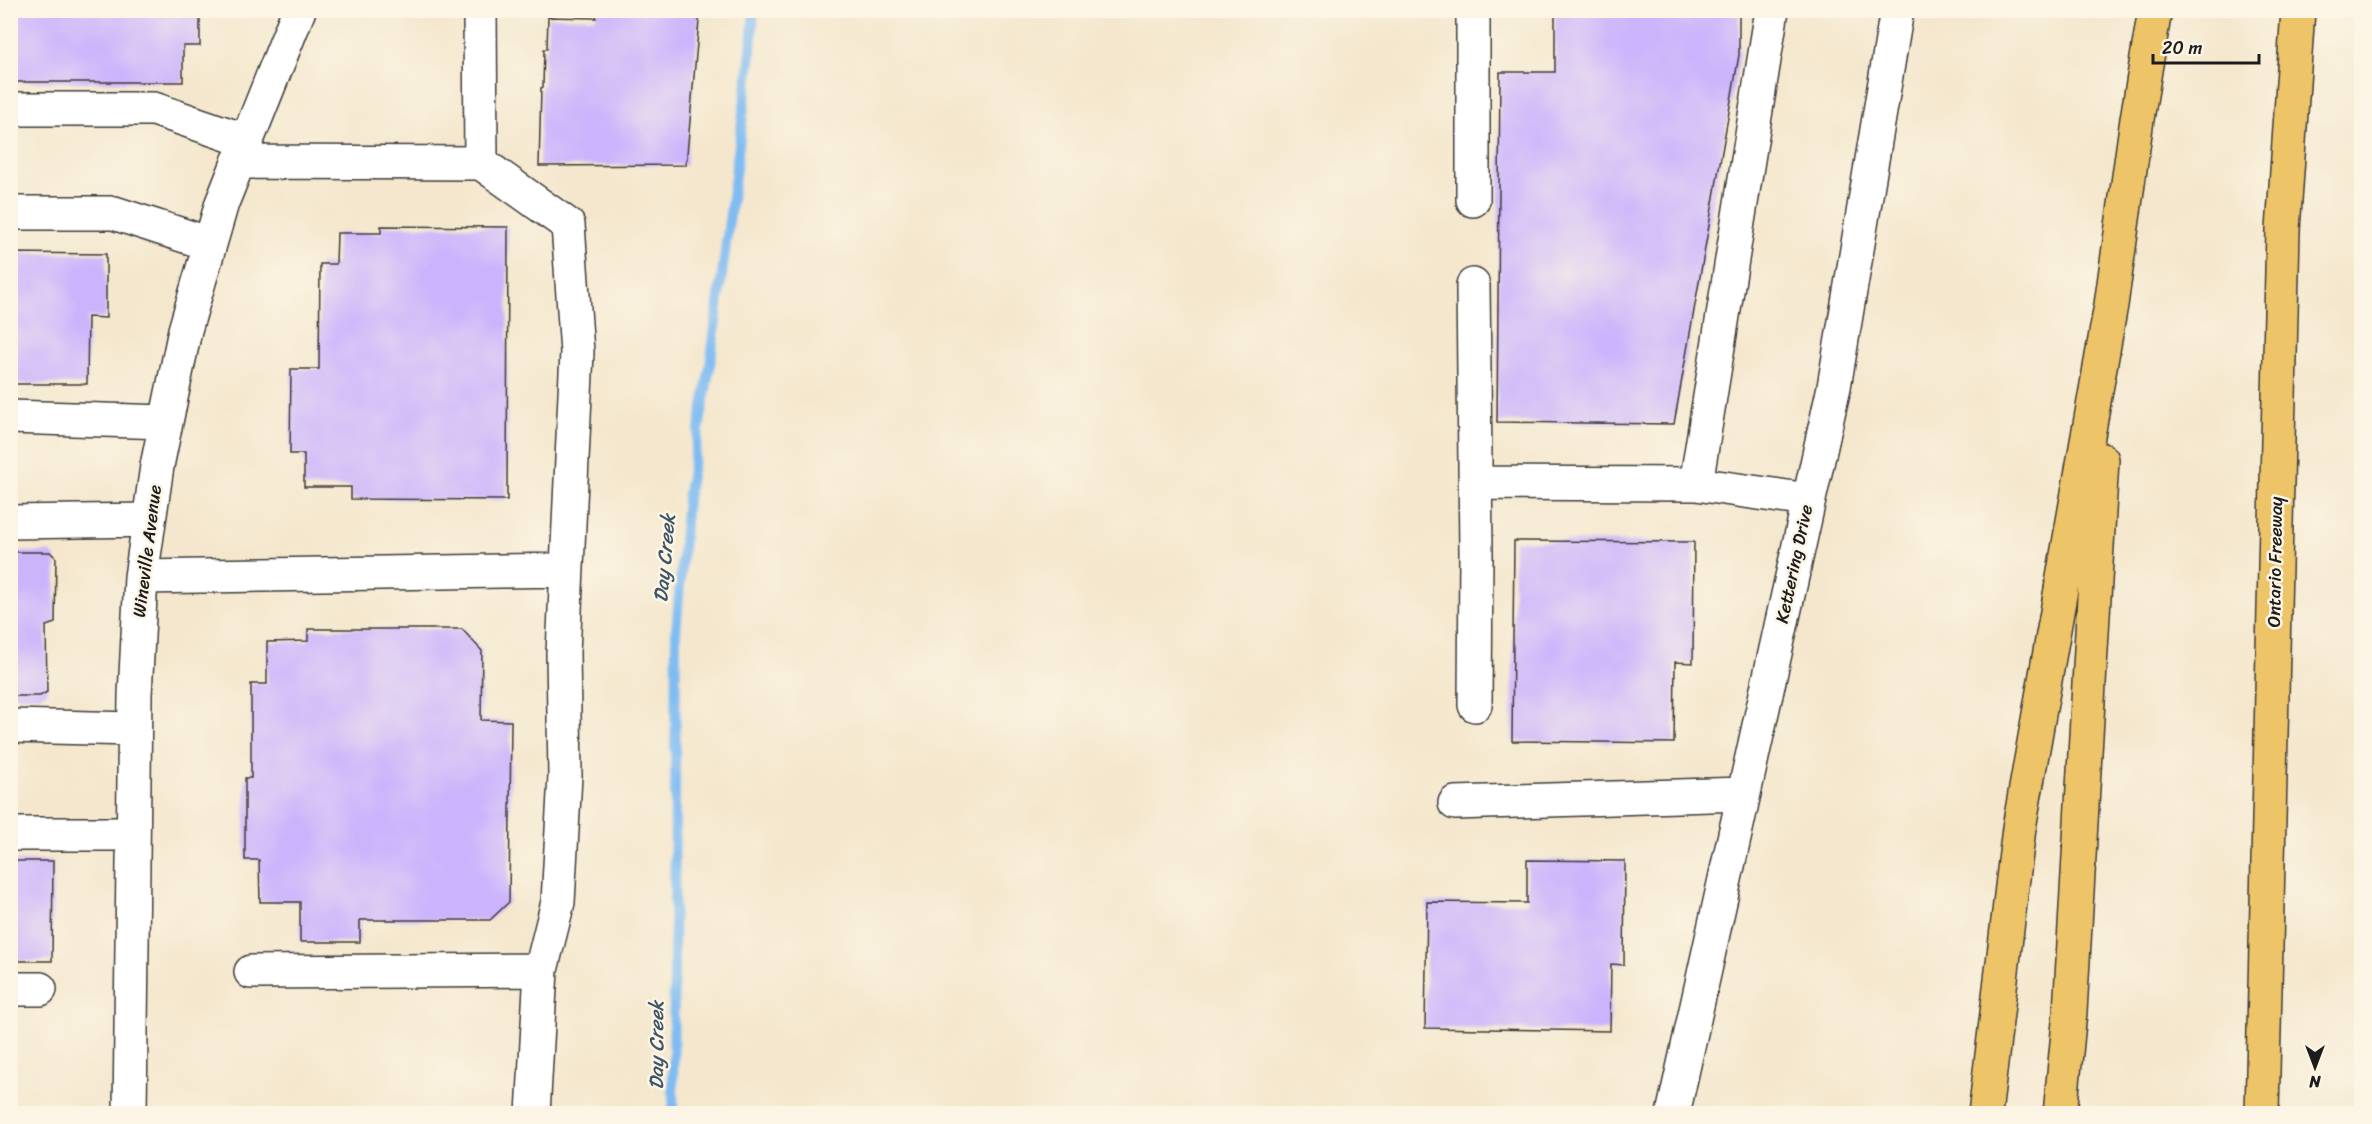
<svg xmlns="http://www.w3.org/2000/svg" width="2372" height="1124" viewBox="0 0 2372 1124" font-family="Sriracha,sans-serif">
  <rect width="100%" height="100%" fill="#fcf5e5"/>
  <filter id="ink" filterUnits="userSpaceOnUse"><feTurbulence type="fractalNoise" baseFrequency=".0167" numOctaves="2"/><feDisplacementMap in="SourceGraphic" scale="12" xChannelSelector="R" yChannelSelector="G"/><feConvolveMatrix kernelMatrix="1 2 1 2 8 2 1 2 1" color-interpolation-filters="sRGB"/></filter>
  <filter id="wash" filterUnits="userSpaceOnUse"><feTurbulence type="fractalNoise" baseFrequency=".008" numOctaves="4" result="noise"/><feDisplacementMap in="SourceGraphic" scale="24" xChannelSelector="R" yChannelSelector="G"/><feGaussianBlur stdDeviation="1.35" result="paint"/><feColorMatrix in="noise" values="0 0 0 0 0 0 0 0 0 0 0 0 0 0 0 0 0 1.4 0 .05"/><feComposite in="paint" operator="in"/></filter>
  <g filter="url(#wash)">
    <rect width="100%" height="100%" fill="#f4e7cd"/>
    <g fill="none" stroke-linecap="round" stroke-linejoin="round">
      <path stroke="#7fbcf2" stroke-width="10" d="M673,1114L676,632L687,499L710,366L750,61L754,10"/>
    </g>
    <g id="blocks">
      <path fill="#ccb4fc" d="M10,10H200V46H183V82H10Z
        M596,10H700L686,165L539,166L541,88L543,87L544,49H547L548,17L596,18Z
        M1555,10H1739V55L1674,424L1497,422L1500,72H1555Z
        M381,226L508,227L507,500L351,499V487H304V454H290L291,369H319L320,264H336L337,233H381Z
        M10,253L106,254V318L88,317L87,384H10Z
        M1514,541L1694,542L1693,663L1675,662L1674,743L1512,741Z
        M10,552H50L56,558L55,623L46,626L47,692L40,696H10Z
        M308,629H462L482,651L481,720L511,721L509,902L490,920H360V942H300V902H260L259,860H245V778H251V684H267V642L308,641Z
        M1527,860L1625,861L1624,965L1611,964L1610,1031L1425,1028L1427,902L1527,903Z
        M10,861H53L52,961H10Z"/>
    </g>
  </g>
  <g filter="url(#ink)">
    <use href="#blocks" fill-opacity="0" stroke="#3c3a37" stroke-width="1.5"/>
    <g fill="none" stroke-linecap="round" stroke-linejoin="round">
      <g stroke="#3c3a37" stroke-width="36">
        <path id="minor" d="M1473,10V200
          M1772,10L1696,484L1808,500
          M10,109H154L247,141
          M238,162L481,163L480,10
          M481,163L568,225L577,352L563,653L565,776L558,902L541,970
          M10,213H114L210,244
          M1473,285L1476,551L1475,705
          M10,417L166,422
          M1476,483L1696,484
          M10,522L149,520
          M141,577L567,570
          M10,726L134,729
          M1455,803L1743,794
          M10,834H133
          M251,972L541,970L533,1114
          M10,989H40
          M130,1114L135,695L141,577L157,466L185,330L222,203L299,10
          M1673,1114L1834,387L1897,10"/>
      </g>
      <g stroke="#3c3a37" stroke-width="36">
        <path id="highway" d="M1985,1114L2019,828L2111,305L2137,119L2155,10
          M2060,1114L2070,1012L2102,460
          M2262,1114L2283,230L2298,10"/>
      </g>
      <use href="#minor" stroke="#fff" stroke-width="33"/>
      <use href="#highway" stroke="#eec469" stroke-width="33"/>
    </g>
  </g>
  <g text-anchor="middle" stroke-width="5" stroke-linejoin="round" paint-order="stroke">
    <g font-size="18" fill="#1c1c1c" stroke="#fcf5e5">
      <text transform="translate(147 551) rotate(-83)" y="6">Wineville Avenue</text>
      <text transform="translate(2275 562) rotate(-89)" y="6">Ontario Freeway</text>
      <text transform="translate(1794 564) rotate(-78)" y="6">Kettering Drive</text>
    </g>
    <g font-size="20" font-style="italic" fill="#3f5467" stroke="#fcf5e5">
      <text transform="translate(664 558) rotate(-85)" y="7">Day Creek</text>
      <text transform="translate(656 1045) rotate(-90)" y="7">Day Creek</text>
    </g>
  </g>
  <rect width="2372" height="1124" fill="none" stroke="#fcf5e5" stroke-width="36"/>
  <g transform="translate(2315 1067) rotate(180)" stroke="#fcf5e5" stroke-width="4.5" paint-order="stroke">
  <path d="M0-4.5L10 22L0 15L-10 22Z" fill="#1c1c1c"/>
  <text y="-9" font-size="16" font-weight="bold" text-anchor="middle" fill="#1c1c1c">N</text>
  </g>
  <path d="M2153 54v9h106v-9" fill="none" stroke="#1c1c1c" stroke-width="3"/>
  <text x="2162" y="54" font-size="18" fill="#1c1c1c" stroke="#fcf5e5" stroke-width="4.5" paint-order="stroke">20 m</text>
</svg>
